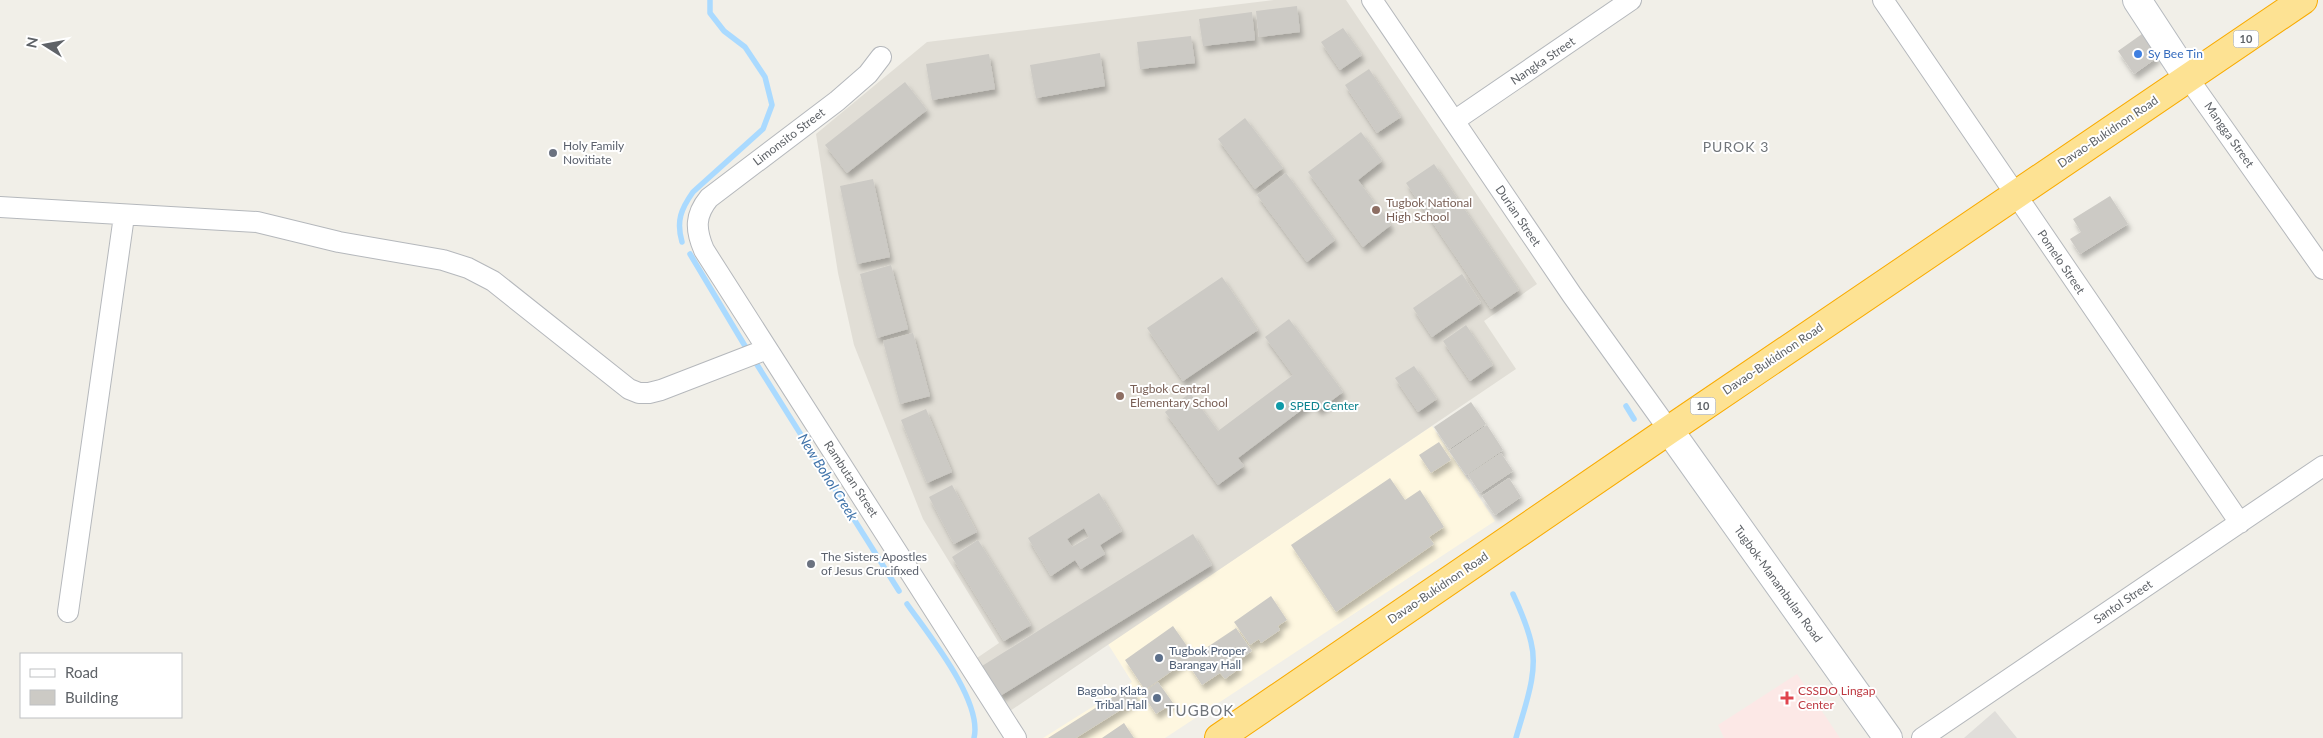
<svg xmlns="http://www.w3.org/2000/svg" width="2323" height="738" viewBox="0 0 2323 738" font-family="Lato,sans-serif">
  <defs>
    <filter id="shadow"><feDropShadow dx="3" dy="5.5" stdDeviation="2.5" flood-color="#0004"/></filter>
  </defs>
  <rect width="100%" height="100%" fill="#f1efe8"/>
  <path fill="#fef7e0" d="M1432,426L1495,521L1165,738H1043L1132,682L1108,644Z"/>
  <path fill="#e0deda" d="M1995,711L2017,738H1964Z"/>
  <path fill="#e1ded6" d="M1274,0H1346L1537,284L1484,321L1516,369L1007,713L974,660L999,643L923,519L854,345L838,273L816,134L927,42Z"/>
  <path fill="#fce8e6" d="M1797,674L1840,738H1724L1718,725Z"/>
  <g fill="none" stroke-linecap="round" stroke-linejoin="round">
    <path stroke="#aadaff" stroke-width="5.5" d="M682,242C676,221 681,209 693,192L763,129L772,105L765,77L745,47L724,31L710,13V0
      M690,254L748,351
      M756,363L899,591
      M1626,406L1634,419
      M1513,594C1520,609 1527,625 1531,642C1539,673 1524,708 1516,738
      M907,604C928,634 983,701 974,738"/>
  </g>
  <path fill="#cccac5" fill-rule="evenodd" filter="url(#shadow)" d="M1297,6L1300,32L1259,37L1256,11Z
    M1252,12L1255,40L1203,46L1199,19Z
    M1343,28L1362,55L1340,70L1321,42Z
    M2142,34L2158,57L2134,74L2118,51Z
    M1191,36L1195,63L1140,69L1137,42Z
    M1100,53L1105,86L1036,98L1030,65Z
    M989,54L995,89L932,100L926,64Z
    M1369,69L1401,117L1377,133L1345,85Z
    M905,82L927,110L847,173L825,145Z
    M1245,118L1283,168L1255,189L1218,139Z
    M1361,132L1382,161L1358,180L1391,225L1363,247L1308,172Z
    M1434,164L1519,290L1491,309L1406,183Z
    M1286,173L1335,240L1307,262L1257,195Z
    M873,179L890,257L857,264L840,186Z
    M2110,196L2128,224L2080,254L2070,239L2081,232L2073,219Z
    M891,265L908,329L877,338L860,274Z
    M1462,274L1481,303L1432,337L1413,308Z
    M1222,277L1258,330L1183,381L1147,328Z
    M1289,319L1343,392L1319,410L1312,402L1238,458L1244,466L1218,485L1165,412L1190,393L1218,431L1293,375L1265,337Z
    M1466,325L1493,365L1470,381L1443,341Z
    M913,333L930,396L900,404L883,341Z
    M1414,366L1437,399L1418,412L1395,378Z
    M1471,402L1486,424L1449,449L1434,427Z
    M926,409L952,472L927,483L901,420Z
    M1487,425L1503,450L1466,475L1449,451Z
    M1439,442L1451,460L1431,473L1419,455Z
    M1501,453L1513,471L1480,493L1468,475Z
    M1390,478L1405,500L1420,490L1444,527L1429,537L1434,544L1336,612L1291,545Z
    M1509,478L1521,497L1495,515L1482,496Z
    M952,485L977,532L954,544L929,497Z
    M1099,493L1122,531L1100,545L1105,554L1081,569L1075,560L1051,576L1028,538ZM1084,528L1089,537L1072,547L1067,539Z
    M1193,534L1212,565L1000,696L982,666Z
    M978,540L1031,625L1004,641L952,557Z
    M1271,596L1287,620L1278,626L1280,630L1261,643L1259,639L1250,645L1234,622Z
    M1173,626L1194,656L1236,628L1252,651L1236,662L1240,668L1225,679L1220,673L1202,685L1186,661L1145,690L1125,660Z
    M1158,682L1173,703L1156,714L1142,693Z
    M1130,686L1138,699L1076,738H1048Z
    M1124,723L1134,738H1102Z"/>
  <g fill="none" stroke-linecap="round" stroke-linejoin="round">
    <g stroke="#b5b8bc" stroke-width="22">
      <path id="street" d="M1372,0L1572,295L1669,430
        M1883,0L2240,523
        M881,57L868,74L837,101L709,198C695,215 695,229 704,250L1016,738
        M2188,78L2323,269
        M1454,121L1631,0
        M0,207L257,222L339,242L443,260L468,268L493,281L629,389L639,393H649L661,390L767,349
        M68,612L124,216
        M1922,738L2323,466"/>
    </g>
    <g stroke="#b6babf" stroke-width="30">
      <path id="secondary" d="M2137,0L2188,78
        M1669,430L1888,738"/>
    </g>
    <g stroke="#f9ab00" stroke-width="30">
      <path id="highway" d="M1219,738L1669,430L2303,0"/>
    </g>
    <use href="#street" stroke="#fff" stroke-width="20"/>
    <use href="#secondary" stroke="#fff" stroke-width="28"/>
    <use href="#highway" stroke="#fde293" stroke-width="28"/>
  </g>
  <circle fill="#3f7fe0" stroke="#fff" stroke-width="2" cx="2138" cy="54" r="5"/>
  <g fill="#6b7280" stroke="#fff" stroke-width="2">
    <circle cx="553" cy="153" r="5"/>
    <circle cx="811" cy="564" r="5"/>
  </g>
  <g fill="#8d6e63" stroke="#fff" stroke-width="2">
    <circle cx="1376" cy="210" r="5"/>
    <circle cx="1120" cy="396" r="5"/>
  </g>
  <circle fill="#0f9aa8" stroke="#fff" stroke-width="2" cx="1280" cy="406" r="5"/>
  <g fill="#5c6f8a" stroke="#fff" stroke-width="2">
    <circle cx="1159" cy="658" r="5"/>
    <circle cx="1157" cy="698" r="5"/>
  </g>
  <path fill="#e0444e" stroke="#fff" stroke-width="2" d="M1784.5 690.5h5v5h5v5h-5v5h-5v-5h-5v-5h5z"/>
  <g text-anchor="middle" stroke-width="4" stroke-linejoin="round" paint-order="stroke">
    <g fill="#fff" stroke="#8f9295" stroke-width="1">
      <rect x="2233.5" y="30.5" width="25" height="17" rx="4"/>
      <rect x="1690.5" y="397.5" width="25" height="17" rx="4"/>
    </g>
    <g font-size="11" font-weight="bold" fill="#5f6368">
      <text x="2246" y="43">10</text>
      <text x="1703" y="410">10</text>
    </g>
    <g font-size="12" fill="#366cbe" stroke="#fff" text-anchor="start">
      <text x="2148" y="58">Sy Bee Tin</text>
    </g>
    <g font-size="12" fill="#5f6368" stroke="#fff">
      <text transform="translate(1543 61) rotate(-34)" y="4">Nangka Street</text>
      <text transform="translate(2108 132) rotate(-34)" y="4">Davao-Bukidnon Road</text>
      <text transform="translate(2229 135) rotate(55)" y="4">Mangga Street</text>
      <text transform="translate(789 137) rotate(-37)" y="4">Limonsito Street</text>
      <text transform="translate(1518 216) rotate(56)" y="4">Durian Street</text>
      <text transform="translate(2061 262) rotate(56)" y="4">Pomelo Street</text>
      <text transform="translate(1773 359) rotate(-34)" y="4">Davao-Bukidnon Road</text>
      <text transform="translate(851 479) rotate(57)" y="4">Rambutan Street</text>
      <text transform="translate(1778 584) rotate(54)" y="4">Tugbok-Manambulan Road</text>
      <text transform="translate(1438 588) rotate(-34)" y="4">Davao-Bukidnon Road</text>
      <text transform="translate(2123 602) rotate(-34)" y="4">Santol Street</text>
    </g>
    <g font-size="12" fill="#5b616d" stroke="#fff" text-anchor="start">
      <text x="563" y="150">Holy Family<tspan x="563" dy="14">Novitiate</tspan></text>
      <text x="821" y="561">The Sisters Apostles<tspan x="821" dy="14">of Jesus Crucifixed</tspan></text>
    </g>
    <g font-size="12" fill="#785e54" stroke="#fff" text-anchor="start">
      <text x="1386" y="207">Tugbok National<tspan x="1386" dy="14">High School</tspan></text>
      <text x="1130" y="393">Tugbok Central<tspan x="1130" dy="14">Elementary School</tspan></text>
    </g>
    <g font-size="12" fill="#0d838f" stroke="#fff" text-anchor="start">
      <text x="1290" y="410">SPED Center</text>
    </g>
    <g font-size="12" fill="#4e5e75" stroke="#fff" text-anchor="start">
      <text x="1169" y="655">Tugbok Proper<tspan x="1169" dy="14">Barangay Hall</tspan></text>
      <text x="1147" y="695" text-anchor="end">Bagobo Klata<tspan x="1147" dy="14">Tribal Hall</tspan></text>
    </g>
    <g font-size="12" fill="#be3a42" stroke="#fff" text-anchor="start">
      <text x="1798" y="695">CSSDO Lingap<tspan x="1798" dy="14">Center</tspan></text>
    </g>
    <g font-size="14" letter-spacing="1" fill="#70757a" stroke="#fff">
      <text x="1736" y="152">PUROK 3</text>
    </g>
    <g font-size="14" font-style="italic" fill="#4174aa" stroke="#fff">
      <text transform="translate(828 477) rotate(58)" y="5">New Bohol Creek</text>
    </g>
    <g font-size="15" letter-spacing="1" fill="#70757a" stroke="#fff">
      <text x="1200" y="716">TUGBOK</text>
    </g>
  </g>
  <rect x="20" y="653" width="162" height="65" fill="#ffffff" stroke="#bfc1c3"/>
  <rect x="30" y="669" width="25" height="8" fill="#ffffff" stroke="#bfc1c3"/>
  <text x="65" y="678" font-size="15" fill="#5f6368">Road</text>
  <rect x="30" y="690" width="25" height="15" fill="#cccac5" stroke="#bfc1c3"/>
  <text x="65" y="703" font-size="15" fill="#5f6368">Building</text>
  <g transform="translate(45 45) rotate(281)" stroke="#ffffff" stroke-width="4" paint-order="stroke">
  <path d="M0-4L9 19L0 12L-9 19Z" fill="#5f6368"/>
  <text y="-8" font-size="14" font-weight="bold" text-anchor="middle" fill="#5f6368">N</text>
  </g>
</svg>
